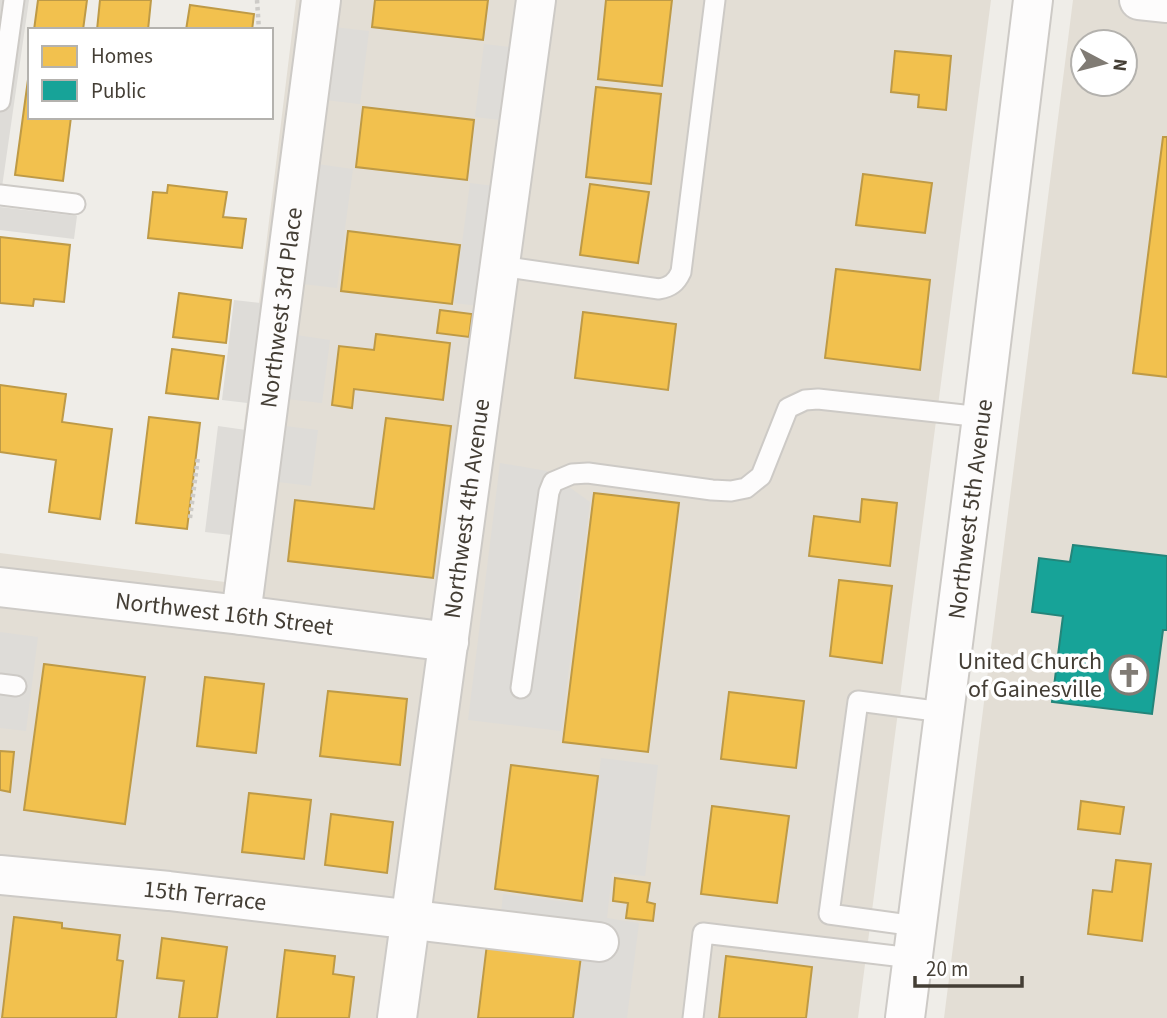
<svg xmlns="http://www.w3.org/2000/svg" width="1167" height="1018" viewBox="0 0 1167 1018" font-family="'Source Sans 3',sans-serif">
  <rect width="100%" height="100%" fill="#efede8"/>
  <path fill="#e3ded5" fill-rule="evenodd" d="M296,0H991L858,1018H0V553L225,582Z
    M1073,0H1167V1018H944ZM1083,42H1125V84H1083Z"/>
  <path fill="#dedcd8" d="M0,0H29L2,187L0,186Z
    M334,27L369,31L360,104L326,100Z
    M484,44L518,48L508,121L475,117Z
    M317,164L353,169L337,288L302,284Z
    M470,183L503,187L487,307L454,303Z
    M0,207L77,216L74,239L0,230Z
    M234,300L269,304L256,404L222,400Z
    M296,335L330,340L322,403L288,399Z
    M218,426L253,431L240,536L205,532Z
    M285,426L318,430L311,486L278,482Z
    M500,463L547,471L590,502L561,731L468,720Z
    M0,632L38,637L26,731L0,728Z
    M601,758L658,765L645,876L612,873L607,918L639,923L627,1018H574L582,953L498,942L503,894L583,904Z"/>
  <path fill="#f2c14e" stroke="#be9a46" stroke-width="2" d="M38,0H87L83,30H34Z
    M100,0H151L148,30H97Z
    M375,0H488L483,40L372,27Z
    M606,0H672L662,86L598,79Z
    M190,5L254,14L252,30H186Z
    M895,51L951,56L946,110L918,107L919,95L891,92Z
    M30,65V117H71L63,181L15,175Z
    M596,87L661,94L651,184L586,177Z
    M363,107L474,120L467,180L356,167Z
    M1163,137H1167V377L1133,373Z
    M863,174L932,183L925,233L856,225Z
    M590,184L649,192L638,263L580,255Z
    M168,185L227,192L223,217L246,219L242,248L148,238L153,192L167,193Z
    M348,231L460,245L452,304L341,291Z
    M0,237L70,245L64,302L34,299L33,306L0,303Z
    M836,269L930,280L920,370L825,358Z
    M179,293L231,300L226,343L173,337Z
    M440,310L472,314L469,337L437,333Z
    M583,312L676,324L668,390L575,378Z
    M376,334L450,343L443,400L354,389L352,408L332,405L339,346L374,350Z
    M172,349L224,356L218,399L166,393Z
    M0,385L66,394L62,422L112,429L100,519L49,512L56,460L0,452Z
    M149,417L200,423L187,529L136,523Z
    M386,418L451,426L433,578L288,561L295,500L374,509Z
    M594,493L679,503L648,752L563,742Z
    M862,499L897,503L890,566L809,556L814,516L860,522Z
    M839,580L892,586L882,663L830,656Z
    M44,664L145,677L125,824L24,810Z
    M205,677L264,684L256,753L197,746Z
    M328,691L407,699L400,765L320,756Z
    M729,692L804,701L796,768L721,759Z
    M0,751L14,752L10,792L0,790Z
    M511,765L598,776L582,901L495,889Z
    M249,793L311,800L304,859L242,852Z
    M1081,801L1124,807L1120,834L1078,829Z
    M712,806L789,816L777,903L701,894Z
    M331,814L393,822L387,873L325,865Z
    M1116,860L1151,864L1142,941L1088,934L1093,890L1112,892Z
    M615,878L650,883L647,902L655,904L653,921L626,918L628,903L613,901Z
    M14,917L62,923V928L120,935L117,960L123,961L116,1018H2Z
    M162,938L227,947L217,1018H179L184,981L157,978Z
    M487,944L581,956L573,1018H478Z
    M285,950L335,956L333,974L354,977L349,1018H277Z
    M726,956L812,967L806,1018H719Z"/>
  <path fill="#17a398" stroke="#24857a" stroke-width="2" d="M1073,545L1167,556V630H1163L1152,714L1052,702L1063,616L1032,612L1039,558L1070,562Z"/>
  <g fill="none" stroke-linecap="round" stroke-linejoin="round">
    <g stroke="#cdcac6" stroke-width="23">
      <path id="lane" d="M0,101L14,0
        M0,195L75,204
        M500,266L659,289C670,287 676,283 681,272L715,0
        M0,684L16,686
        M521,688L549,492L553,482L572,474L588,473L712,490L731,491L746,488L761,476L788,408L805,400L818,399L982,417
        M916,926L829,914L858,701L943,712
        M693,1018L703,933L912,958"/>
    </g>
    <g stroke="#cdcac6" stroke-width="42">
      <g id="street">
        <path d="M1139,0L1167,3"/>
        <path id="s1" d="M0,587L241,615L449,642"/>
        <path id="s2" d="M241,615L321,0"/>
        <path id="s3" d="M0,875L169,891L599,942"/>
        <path id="s4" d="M397,1018L536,0"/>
        <path id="s5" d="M905,1018L982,417L1033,0"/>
      </g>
    </g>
    <path stroke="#cdcbc7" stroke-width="4.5" stroke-dasharray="3.5 3.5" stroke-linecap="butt" d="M257,0L259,30
      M190,518L198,457"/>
    <use href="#lane" stroke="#fdfcfc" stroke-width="19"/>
    <use href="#street" stroke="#fdfcfc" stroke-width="38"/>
  </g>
  <defs>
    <g id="church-ring" transform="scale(2.0125)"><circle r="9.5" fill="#fff" stroke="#807b74" stroke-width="1.5"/><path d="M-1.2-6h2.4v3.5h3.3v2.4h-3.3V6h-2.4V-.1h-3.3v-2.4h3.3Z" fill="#807b74"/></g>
  </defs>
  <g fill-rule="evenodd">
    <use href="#church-ring" x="1129" y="675"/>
  </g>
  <g text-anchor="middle" stroke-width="7" stroke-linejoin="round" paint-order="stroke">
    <g font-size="24" fill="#443e35" stroke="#fff">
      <text dy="8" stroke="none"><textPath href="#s2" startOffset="310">Northwest 3rd Place</textPath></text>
      <text dy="8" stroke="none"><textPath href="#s4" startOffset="514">Northwest 4th Avenue</textPath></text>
      <text dy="8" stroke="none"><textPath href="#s5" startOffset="513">Northwest 5th Avenue</textPath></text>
      <text dy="8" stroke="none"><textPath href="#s1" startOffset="226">Northwest 16th Street</textPath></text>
      <text dy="8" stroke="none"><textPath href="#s3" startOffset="206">15th Terrace</textPath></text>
    </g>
    <g font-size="24" fill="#443e35" stroke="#fff" text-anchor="end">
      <text x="1102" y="669">United Church<tspan x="1102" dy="28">of Gainesville</tspan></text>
    </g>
  </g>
  <rect x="28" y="28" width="245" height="91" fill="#ffffff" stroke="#b4b2ae" stroke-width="2"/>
  <rect x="42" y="46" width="35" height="21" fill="#f2c14e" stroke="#b4b2ae" stroke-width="2"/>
  <text x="91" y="63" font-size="21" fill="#443e35">Homes</text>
  <rect x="42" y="80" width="35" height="21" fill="#17a398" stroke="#b4b2ae" stroke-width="2"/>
  <text x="91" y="98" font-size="21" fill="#443e35">Public</text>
  <g transform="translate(1104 63) rotate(97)"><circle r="33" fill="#ffffff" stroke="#b4b2ae" stroke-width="2"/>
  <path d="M0-5L12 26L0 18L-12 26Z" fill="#807b74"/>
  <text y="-10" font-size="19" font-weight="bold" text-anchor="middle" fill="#443e35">N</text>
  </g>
  <path d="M915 976v10h107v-10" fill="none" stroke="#443e35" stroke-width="3.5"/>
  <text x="926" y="976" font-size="21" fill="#443e35" stroke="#ffffff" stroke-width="5" paint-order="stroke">20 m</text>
</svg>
